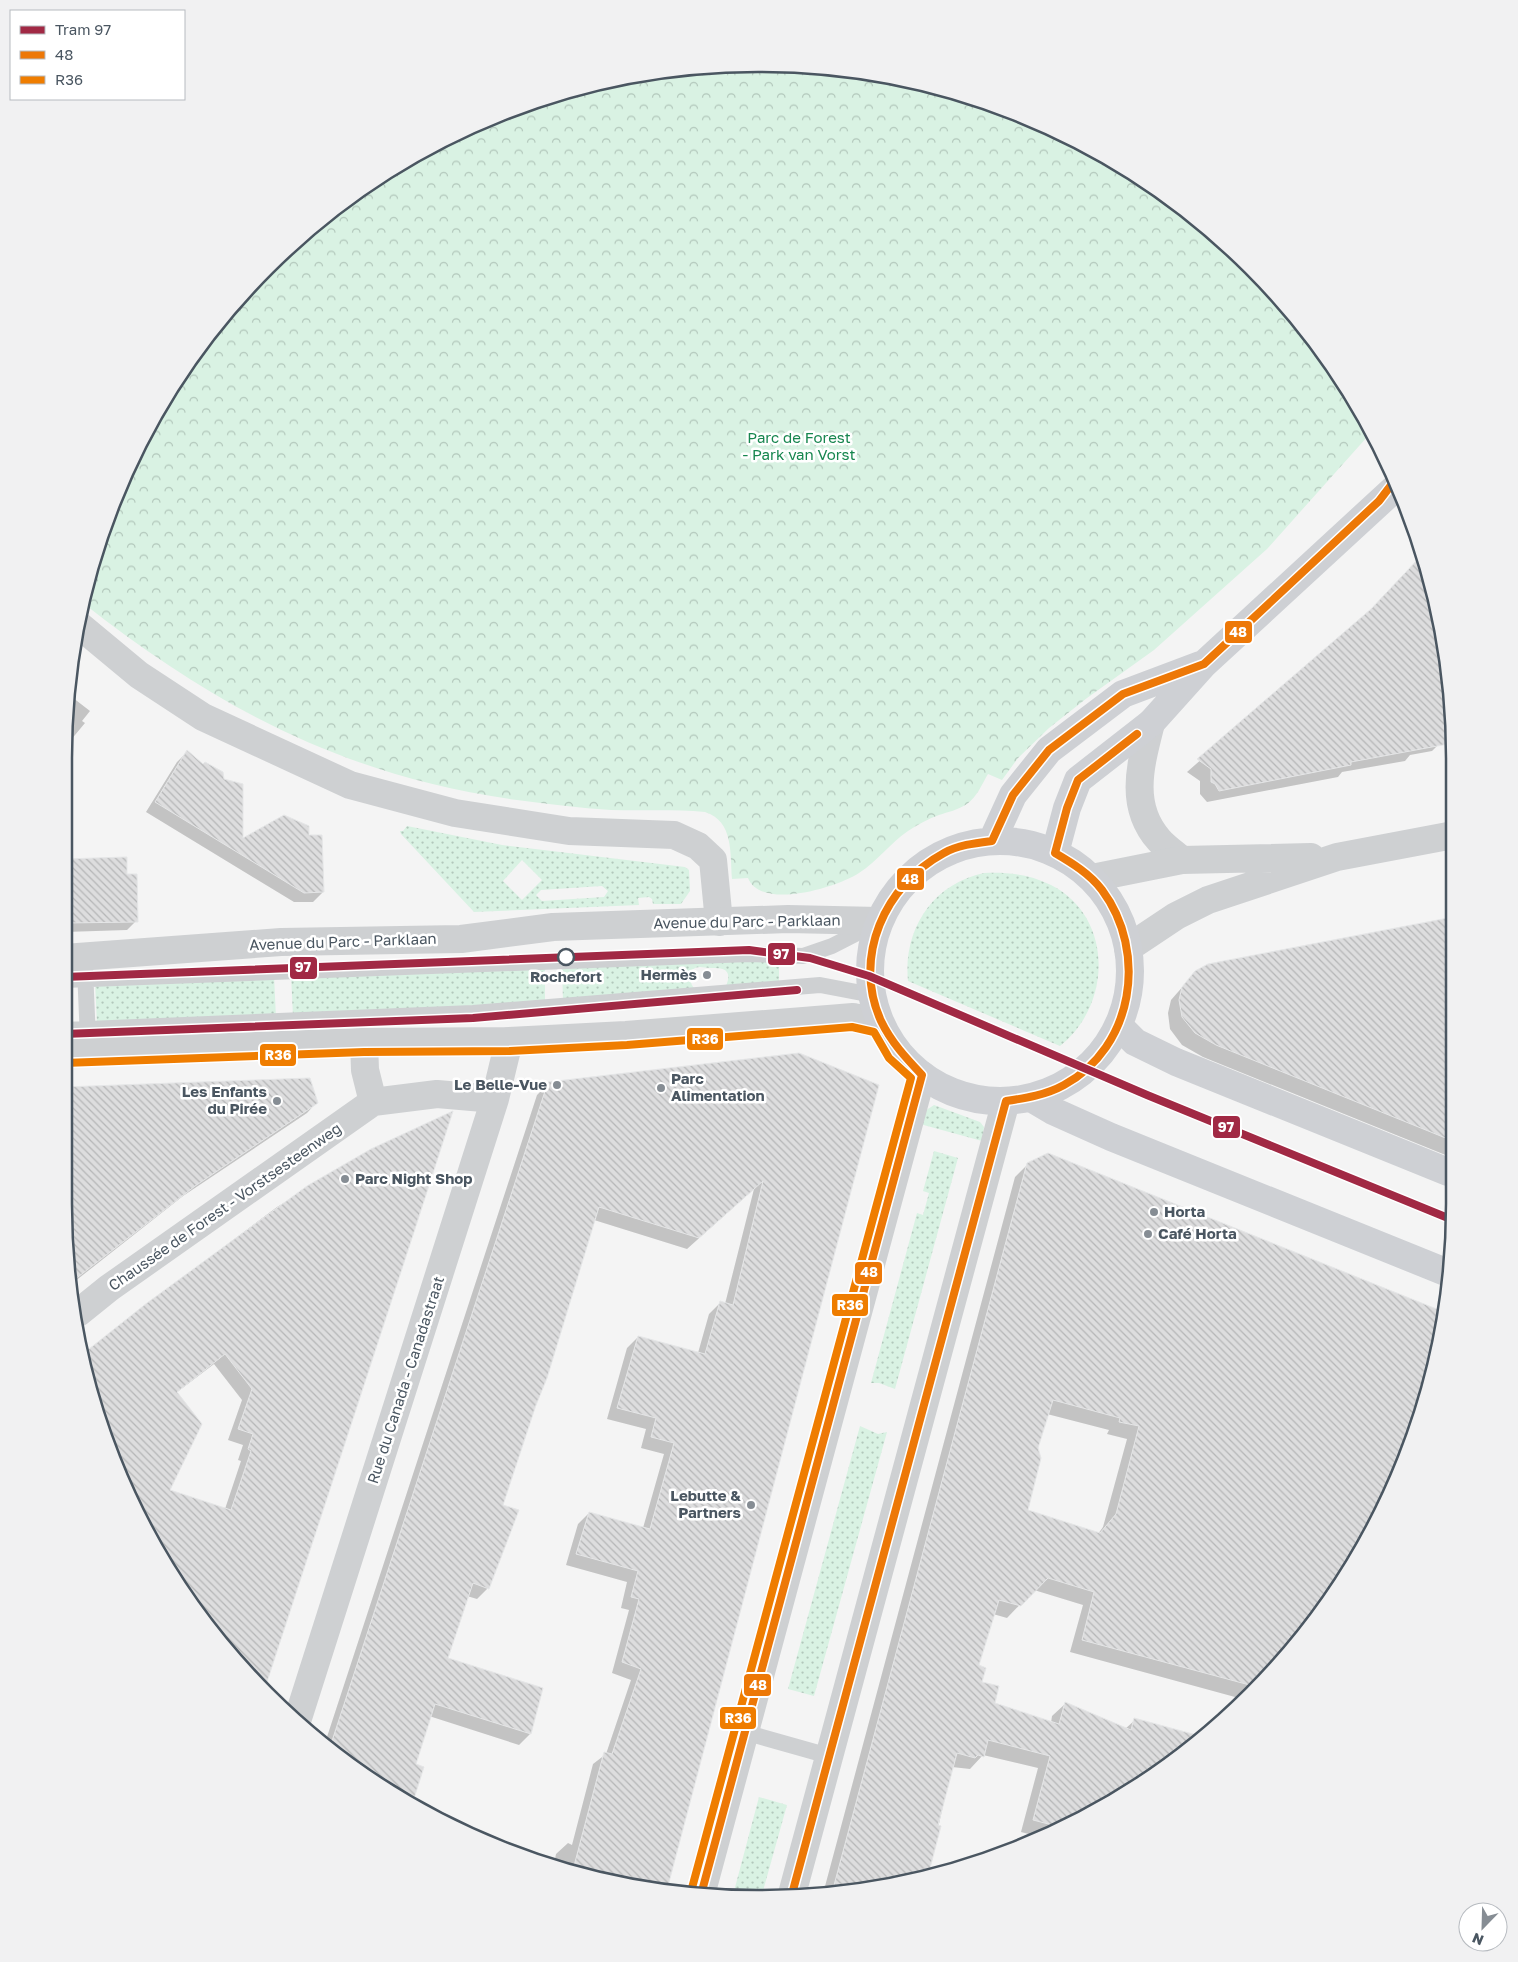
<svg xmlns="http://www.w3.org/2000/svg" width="1518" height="1962" viewBox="0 0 1518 1962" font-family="'Golos Text',sans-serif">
  <defs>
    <pattern id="grass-dots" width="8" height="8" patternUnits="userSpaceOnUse" patternTransform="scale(1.25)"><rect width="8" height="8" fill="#d9f2e3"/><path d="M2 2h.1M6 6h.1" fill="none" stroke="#b2c7bb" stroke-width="1.8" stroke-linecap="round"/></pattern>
    <pattern id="forest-crowns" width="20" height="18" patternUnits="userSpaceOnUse" patternTransform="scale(1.25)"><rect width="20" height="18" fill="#d9f2e3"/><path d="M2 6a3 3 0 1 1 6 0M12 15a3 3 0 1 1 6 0" fill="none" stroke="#b2c7bb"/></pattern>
    <pattern id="building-back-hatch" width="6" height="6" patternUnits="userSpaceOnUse" patternTransform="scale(1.25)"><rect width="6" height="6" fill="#ddddde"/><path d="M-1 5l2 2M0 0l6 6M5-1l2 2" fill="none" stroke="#b5b6b7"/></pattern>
  </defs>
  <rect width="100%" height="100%" fill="#f4f4f4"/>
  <path fill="url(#grass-dots)" fill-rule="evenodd" d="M407,826L502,845L685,867L689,870L690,891L681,904H653L652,899L649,897L638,898L639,905L474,912L401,834L400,831H403ZM522,860L542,880L522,900L503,881ZM602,886L608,891L604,897L542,901L536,895L541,890Z
    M984,873C1008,872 1029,874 1051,885C1114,917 1112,1005 1060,1046L908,981C903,930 932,884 984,873Z
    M706,960L779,962V981L726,986C733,969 723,968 711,968C702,968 699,965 692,970C690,977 689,983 695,989L563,1001L562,966Z
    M545,966V1003L293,1017L291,974Z
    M274,975L276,1018L97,1024L95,981Z
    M934,1105L980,1122L984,1127L982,1141L920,1124L925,1111Z
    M934,1151L958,1158L895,1389L879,1383H871L917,1213L923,1215L929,1193L923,1191Z
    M860,1426L878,1434L887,1432L814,1696L788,1689Z
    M759,1797L787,1805L761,1898L733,1895Z"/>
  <path fill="url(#forest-crowns)" d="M759,64L895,77L1025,117L1145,181L1251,268L1337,373L1368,436L1267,549L1154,650L1087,698L1049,728L1018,758L1002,780L988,774C982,784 977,797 967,804C958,810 948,812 939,815C928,819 917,825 908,831C890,843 878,861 859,873C838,887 761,911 748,878L732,879C730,854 734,821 705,812C674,809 642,811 611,810C580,808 548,804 517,800C345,776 218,709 83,603L88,579L135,452L207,336L300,236L373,181L493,117L624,77Z"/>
  <path fill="#0003" fill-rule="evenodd" d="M1422,555L1448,669V743L1439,744L1432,751L1410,755L1405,761L1342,772L1338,777L1207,802L1200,794V781L1187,772L1367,614Z
    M68,694L90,711L82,721L85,723L65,747V714Z
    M187,752L241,840L308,836L323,892L313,902H294L146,812L177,762Z
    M65,860L126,862V876L136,921L127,930L65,932Z
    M1448,919V1156L1203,1057L1182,1045L1170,1029L1168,1013L1171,1000L1192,976L1208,966Z
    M549,1083L878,1086L666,1886L579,1875L554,1864L556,1854L568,1843L572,1845L593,1764L606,1754L631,1680L612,1673L629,1610L621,1608L627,1582L566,1565L578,1524L589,1513L643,1528L664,1454L641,1448L646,1429L607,1419L627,1348L638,1337L698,1353L709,1314L720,1303L725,1304L754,1189L687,1249L594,1220L501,1506L488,1588L477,1599L467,1596L447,1659L541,1689L530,1734L519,1745L429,1716L415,1765L410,1804L326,1740L537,1095Z
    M64,1088L317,1102L307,1113L183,1196L74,1282L64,1203Z
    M371,1150L263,1689L157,1551L88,1383L84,1355L148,1304L277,1207ZM214,1364L242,1400L228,1440L243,1445L238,1460L241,1461L225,1509L168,1490L176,1393Z
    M1048,1154L1444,1313L1417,1427L1337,1589L1251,1694L1231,1710L1235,1697L1070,1652L1083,1605L1034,1590L1007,1618L993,1614L977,1666L980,1683L993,1704L1051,1723L1052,1716L1065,1704L1125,1729L1135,1720L1199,1737L1145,1781L1040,1837L1021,1832L1038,1768L983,1755L970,1769L952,1767L927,1876L824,1890L1015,1177L1028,1164ZM1047,1414L1109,1430L1107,1434L1127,1439L1103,1527L1098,1534L1026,1511L1037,1448Z"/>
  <path fill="url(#building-back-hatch)" stroke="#e5e6e7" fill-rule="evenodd" d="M1422,555L1448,669V744L1351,762V765L1219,791L1215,784L1211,782V769L1197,759L1371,609Z
    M187,750L203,764L205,762L223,772L224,779L243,784V838L284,815L309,826V835H322L324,892L304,893L155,802Z
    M127,857V874H137L138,922L65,923V859Z
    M1448,918V1139L1216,1045L1195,1033L1182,1017L1179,1000L1182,987L1195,971L1208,964Z
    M799,1053L879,1085L668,1886L579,1875L573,1872L574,1866L604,1752L612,1754L641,1669L622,1662L639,1599L631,1597L638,1571L576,1554L589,1512L650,1529L674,1443L651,1437L656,1418L617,1408L638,1336L705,1354L720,1301L733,1305L763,1181L699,1238L599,1207L547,1378L536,1405L503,1505L519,1510L489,1589L473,1583L448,1658L543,1688L531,1734L435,1704L416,1764L424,1767L412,1805L331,1744L548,1082Z
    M310,1078L318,1103L195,1186L74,1280L64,1203V1087Z
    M453,1111L412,1238L264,1691L157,1551L88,1383L84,1353L147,1303L307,1186L371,1149ZM225,1354L252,1389L238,1429L253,1434L248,1449L251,1451L231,1510L170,1490L202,1424L177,1392Z
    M1048,1153L1444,1312L1417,1427L1337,1589L1257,1687L1082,1640L1094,1592L1048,1578L1021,1606L999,1600L979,1665L986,1668L982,1682L999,1686L995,1703L1059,1724L1065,1702L1131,1730L1134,1718L1200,1736L1145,1781L1060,1827L1033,1820L1050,1756L988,1740L984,1757L978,1755L975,1758L957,1753L938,1825L941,1826L928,1876L833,1889L1027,1163ZM1053,1400L1120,1418L1119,1422L1139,1426L1116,1514L1100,1533L1028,1510L1041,1458L1038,1448Z"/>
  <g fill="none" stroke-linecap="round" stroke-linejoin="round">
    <path stroke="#ced0d2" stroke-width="16" d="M85,969L88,1040
      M64,980L749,954L803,956L832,946L875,924
      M64,1030L473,1013L820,985L862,993L873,1000
      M744,1732L829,1756"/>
    <path stroke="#ced0d2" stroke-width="28" d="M80,626L139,675L203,717L350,785L455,813L569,831L674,835L698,846L713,860L719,922
      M1151,723C1141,763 1128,805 1159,840C1165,847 1175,854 1182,860
      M373,1102L437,1094L495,1099
      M78,1313L109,1288L373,1102L365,1070L364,1042
      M298,1718L495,1099L509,1041"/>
    <path stroke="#ced0d2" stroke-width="28" d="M1092,878L1182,860L1311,857
      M1128,948L1176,916L1208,900L1337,857L1448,836
      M64,958L281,942L461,939L553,927L788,919L879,921
      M64,1053L364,1042L509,1041L626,1035L853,1017L880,1023
      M702,1891L922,1075
      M792,1894L1006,1101"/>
    <path stroke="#ced0d4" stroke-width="28" d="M870 971a130 130 0 1 1 260 0a130 130 0 1 1-260 0Z
      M992,841L1013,795L1049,750L1123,694L1200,665
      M1055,853L1067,808L1078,780L1151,723L1204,664L1394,489
      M1119,1026L1135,1042L1176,1062L1448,1172
      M1031,1098L1053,1111L1111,1137L1448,1273"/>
    <g stroke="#fff" stroke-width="11">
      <path id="bus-1" d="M702,1891L922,1075C906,1058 891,1042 881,1021C852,957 885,885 944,853C958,845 976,843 992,841L1013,795L1049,750L1123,694L1204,664L1379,501L1392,484
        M792,1894L1006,1101C1026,1098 1046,1095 1064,1085C1134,1047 1148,952 1102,890C1090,874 1072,863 1055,853L1067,808L1078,780L1137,734"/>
    </g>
    <g stroke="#fff" stroke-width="11">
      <path id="bus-2" d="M64,1063L364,1052L510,1051L627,1045L852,1027L874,1032L889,1058L911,1078L692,1888"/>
    </g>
    <use href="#bus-1" stroke="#ed7807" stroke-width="8"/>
    <use href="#bus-2" stroke="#ef7d00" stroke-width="8"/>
    <g stroke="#fff" stroke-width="11">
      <path id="tram-1" d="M64,977L749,950L810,958L869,976L1147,1095L1448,1218
        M64,1034L473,1018L797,990"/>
    </g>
    <use href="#tram-1" stroke="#a12944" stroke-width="8"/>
  </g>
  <circle fill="#fff" stroke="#4a5661" stroke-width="2.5" cx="566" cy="957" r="8"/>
  <g fill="#868d94" stroke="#fff" stroke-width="2">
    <circle cx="707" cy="975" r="5"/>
    <circle cx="557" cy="1085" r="5"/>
    <circle cx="661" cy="1088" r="5"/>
    <circle cx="277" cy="1101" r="5"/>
    <circle cx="345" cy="1179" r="5"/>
    <circle cx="1154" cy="1212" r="5"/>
    <circle cx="1148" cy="1234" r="5"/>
    <circle cx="751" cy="1505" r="5"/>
  </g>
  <g text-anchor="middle" stroke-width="5" stroke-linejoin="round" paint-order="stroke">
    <g font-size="15" fill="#17864f" stroke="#fff">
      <text x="799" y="443">Parc de Forest<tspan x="799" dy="17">- Park van Vorst</tspan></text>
    </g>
    <g font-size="15" fill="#4a5661" stroke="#fff">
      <text transform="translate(747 922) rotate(-1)" y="5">Avenue du Parc - Parklaan</text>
      <text transform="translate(343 942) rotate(-2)" y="5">Avenue du Parc - Parklaan</text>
      <text transform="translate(225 1207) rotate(-35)" y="5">Chaussée de Forest - Vorstsesteenweg</text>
      <text transform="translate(406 1380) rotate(-72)" y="5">Rue du Canada - Canadastraat</text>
    </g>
    <g font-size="15" font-weight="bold" fill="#4a5661" stroke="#fff" text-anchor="end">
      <text x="697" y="980">Hermès</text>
      <text x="671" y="1084" text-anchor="start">Parc<tspan x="671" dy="17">Alimentation</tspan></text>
      <text x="547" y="1090">Le Belle-Vue</text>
      <text x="267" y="1097">Les Enfants<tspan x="267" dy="17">du Pirée</tspan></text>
      <text x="355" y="1184" text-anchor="start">Parc Night Shop</text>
      <text x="1164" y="1217" text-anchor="start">Horta</text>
      <text x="1158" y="1239" text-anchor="start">Café Horta</text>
      <text x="741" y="1501">Lebutte &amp;<tspan x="741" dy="17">Partners</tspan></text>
    </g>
    <g font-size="15" font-weight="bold" fill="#4a5661" stroke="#fff">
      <text x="566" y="982">Rochefort</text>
    </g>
  </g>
  <path d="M0 0H1518V1962H0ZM758 72H760A686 686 0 0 1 1446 758V1204A686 686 0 0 1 760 1890H758A686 686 0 0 1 72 1204V758A686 686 0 0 1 758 72Z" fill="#f1f1f2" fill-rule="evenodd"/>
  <path fill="none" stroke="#4a5661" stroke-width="2.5" d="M758 72H760A686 686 0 0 1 1446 758V1204A686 686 0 0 1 760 1890H758A686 686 0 0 1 72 1204V758A686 686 0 0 1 758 72Z"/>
  <g stroke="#fff" stroke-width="2">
    <rect x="1224" y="620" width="29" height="24" rx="5" fill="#ed7807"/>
    <rect x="896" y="867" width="29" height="24" rx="5" fill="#ed7807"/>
    <rect x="767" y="942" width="29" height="24" rx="5" fill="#a12944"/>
    <rect x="289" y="956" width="29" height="24" rx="5" fill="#a12944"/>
    <rect x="686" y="1027" width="38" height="24" rx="5" fill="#ef7d00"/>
    <rect x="259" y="1043" width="38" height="24" rx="5" fill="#ef7d00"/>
    <rect x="1212" y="1115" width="29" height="24" rx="5" fill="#a12944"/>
    <rect x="854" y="1261" width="29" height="24" rx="5" fill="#ed7807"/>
    <rect x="831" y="1293" width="38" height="24" rx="5" fill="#ef7d00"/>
    <rect x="743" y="1673" width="29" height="24" rx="5" fill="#ed7807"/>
    <rect x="719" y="1706" width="38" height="24" rx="5" fill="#ef7d00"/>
  </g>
  <g font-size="14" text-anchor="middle" font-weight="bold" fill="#fff">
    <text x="1238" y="637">48</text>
    <text x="910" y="884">48</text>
    <text x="781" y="959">97</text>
    <text x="303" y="972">97</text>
    <text x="705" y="1044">R36</text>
    <text x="278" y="1060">R36</text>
    <text x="1226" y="1132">97</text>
    <text x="869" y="1277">48</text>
    <text x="850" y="1310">R36</text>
    <text x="758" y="1690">48</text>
    <text x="738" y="1723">R36</text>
  </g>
  <rect x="10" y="10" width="175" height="90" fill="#ffffff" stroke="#b7bbc0"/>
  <rect x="20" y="26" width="25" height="8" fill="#a12944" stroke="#b7bbc0"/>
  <text x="55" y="35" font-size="15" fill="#4a5661">Tram 97</text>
  <rect x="20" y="51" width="25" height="8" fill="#ed7807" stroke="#b7bbc0"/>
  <text x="55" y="60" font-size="15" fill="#4a5661">48</text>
  <rect x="20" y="76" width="25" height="8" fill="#ef7d00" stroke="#b7bbc0"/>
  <text x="55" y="85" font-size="15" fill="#4a5661">R36</text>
  <g transform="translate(1483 1927) rotate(203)"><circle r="24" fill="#ffffff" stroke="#b7bbc0"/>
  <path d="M0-4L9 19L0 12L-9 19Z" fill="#868d94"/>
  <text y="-8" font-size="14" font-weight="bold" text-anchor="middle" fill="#4a5661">N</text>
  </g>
</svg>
